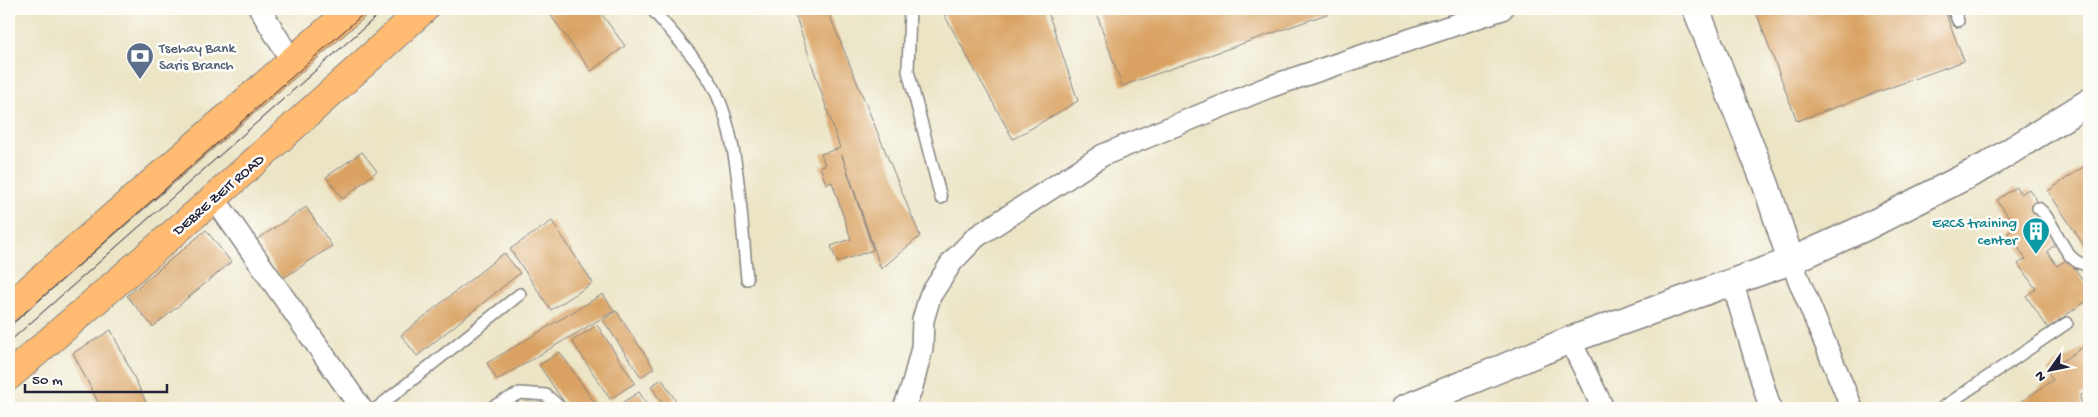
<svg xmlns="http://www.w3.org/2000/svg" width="2098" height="417" viewBox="0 0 2098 417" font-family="'Gochi Hand',sans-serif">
  <rect width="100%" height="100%" fill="#fdfcf7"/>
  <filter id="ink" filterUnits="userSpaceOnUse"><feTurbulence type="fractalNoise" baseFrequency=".02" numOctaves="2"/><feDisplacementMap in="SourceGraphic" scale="10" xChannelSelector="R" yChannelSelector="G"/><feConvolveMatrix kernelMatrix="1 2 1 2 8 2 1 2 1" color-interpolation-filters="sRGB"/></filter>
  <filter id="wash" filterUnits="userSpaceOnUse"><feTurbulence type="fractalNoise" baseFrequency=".0096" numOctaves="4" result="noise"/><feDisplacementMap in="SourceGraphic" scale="20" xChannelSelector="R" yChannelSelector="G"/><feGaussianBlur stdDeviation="1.12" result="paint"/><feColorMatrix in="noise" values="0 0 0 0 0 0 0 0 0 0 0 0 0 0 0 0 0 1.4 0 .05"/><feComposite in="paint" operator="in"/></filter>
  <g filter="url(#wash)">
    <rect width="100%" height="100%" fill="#ebe4c5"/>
    <g id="blocks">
      <path fill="#d9a262" d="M546,9H598L625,46L591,71Z
        M798,9H827L920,236L881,269L842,155L873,250L837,262L831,246L851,239L832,182L826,184L820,166L825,165L821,154L840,148L794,11Z
        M941,9H1047L1078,101L1013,139Z
        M1095,9H1341L1122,86Z
        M1755,9H1944L1964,61L1797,121Z
        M362,152L377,171L343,199L326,177Z
        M2089,163V253L2048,191Z
        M2016,187L2021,194L2029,189L2046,214L2038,219L2056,244L2047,251L2057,266L2068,259L2089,289V299L2048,328L2026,296L2036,289L2018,264L2026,259L2008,233L2016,227L1997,200Z
        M306,207L332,246L282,279L256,240Z
        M552,221L593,283L551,310L510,249Z
        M206,230L231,262L153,327L127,296Z
        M504,253L520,273L417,356L401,335Z
        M603,294L614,311L497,380L487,363Z
        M616,311L654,368L641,377L603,320Z
        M597,325L635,383L610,399L572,341Z
        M111,330L149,408H101L73,353Z
        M2089,343V390L2080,396L2082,405L2078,408H2011L2053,380L2047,371Z
        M560,352L598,408H568L539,365Z
        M662,379L680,408H665L651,386Z
        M639,392L649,408H618L617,406Z"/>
    </g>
  </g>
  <g filter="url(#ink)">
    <use href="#blocks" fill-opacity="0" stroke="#868380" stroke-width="1"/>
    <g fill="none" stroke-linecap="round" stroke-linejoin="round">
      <g stroke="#868380" stroke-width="14">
        <path id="service" d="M652,9C671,32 702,64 715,90C740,142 741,221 747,279
          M910,9L908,71L941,198
          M1953,9L1958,21
          M2038,208C2057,221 2064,268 2089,264
          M377,408L520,294
          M490,408L520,393L546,395L561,408
          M1942,408L2067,323"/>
      </g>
      <g stroke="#868380" stroke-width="24">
        <path id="minor" d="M260,9L292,62
          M214,198L361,408
          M1791,261L1852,408
          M1732,281L1770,408
          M1570,340L1603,408
          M904,408L912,387L922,348L923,320L930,296L952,262L976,237L1103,155L1269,87L1502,9"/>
      </g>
      <g stroke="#868380" stroke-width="29">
        <path id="tertiary" d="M1696,9L1766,185L1791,261
          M1405,408L1570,340L1791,261L1864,228L1988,165L2089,102"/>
      </g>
      <g stroke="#868380" stroke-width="30">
        <path id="primary" d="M9,307L352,9
          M9,376L214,198L424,9"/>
      </g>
      <use href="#service" stroke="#fff" stroke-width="11"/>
      <use href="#minor" stroke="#fff" stroke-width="21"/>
      <use href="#tertiary" stroke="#fff" stroke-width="26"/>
      <use href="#primary" stroke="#ffbb71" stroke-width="28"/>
      <path stroke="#22223b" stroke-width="1" d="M9,327L369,9
        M9,342L385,9"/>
    </g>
  </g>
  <defs>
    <g id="bank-pin" transform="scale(1.4375)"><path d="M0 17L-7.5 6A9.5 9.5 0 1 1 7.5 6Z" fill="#5c6f8a" stroke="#fdfcf7"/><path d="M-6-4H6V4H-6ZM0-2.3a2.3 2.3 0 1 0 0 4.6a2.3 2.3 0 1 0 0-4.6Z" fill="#fff"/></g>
    <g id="building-pin" transform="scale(1.4375)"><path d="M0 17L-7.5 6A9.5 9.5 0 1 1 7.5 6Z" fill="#0f9aa8" stroke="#fdfcf7"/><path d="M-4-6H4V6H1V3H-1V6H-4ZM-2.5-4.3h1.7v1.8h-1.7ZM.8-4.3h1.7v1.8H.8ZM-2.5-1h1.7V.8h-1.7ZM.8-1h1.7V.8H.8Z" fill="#fff"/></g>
  </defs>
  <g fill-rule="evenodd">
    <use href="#bank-pin" x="140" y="56"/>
    <use href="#building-pin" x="2036" y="231"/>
  </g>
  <g text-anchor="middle" stroke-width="5" stroke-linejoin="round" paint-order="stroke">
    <g font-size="15" fill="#4e5e75" stroke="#fdfcf7" text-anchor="start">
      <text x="159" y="52">Tsehay Bank<tspan x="159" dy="17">Saris Branch</tspan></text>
    </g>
    <g font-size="15" fill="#22223b" stroke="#fdfcf7">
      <text transform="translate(218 194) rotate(-41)" y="5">DEBRE ZEIT ROAD</text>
    </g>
    <g font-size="15" fill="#0d838f" stroke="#fdfcf7" text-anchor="end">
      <text x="2017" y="227">ERCS training<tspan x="2017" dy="17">center</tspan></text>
    </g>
  </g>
  <rect width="2098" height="417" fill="none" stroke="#fdfcf7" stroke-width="30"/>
  <g transform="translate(2050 370) rotate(237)" stroke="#fdfcf7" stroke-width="4" paint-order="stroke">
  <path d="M0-4L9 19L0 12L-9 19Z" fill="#22223b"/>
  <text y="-8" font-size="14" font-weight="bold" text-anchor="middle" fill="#22223b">N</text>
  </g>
  <path d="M25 384v8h142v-8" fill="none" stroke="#22223b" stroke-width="2.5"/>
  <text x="32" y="384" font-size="15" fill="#22223b" stroke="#fdfcf7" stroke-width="4" paint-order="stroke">50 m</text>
</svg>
